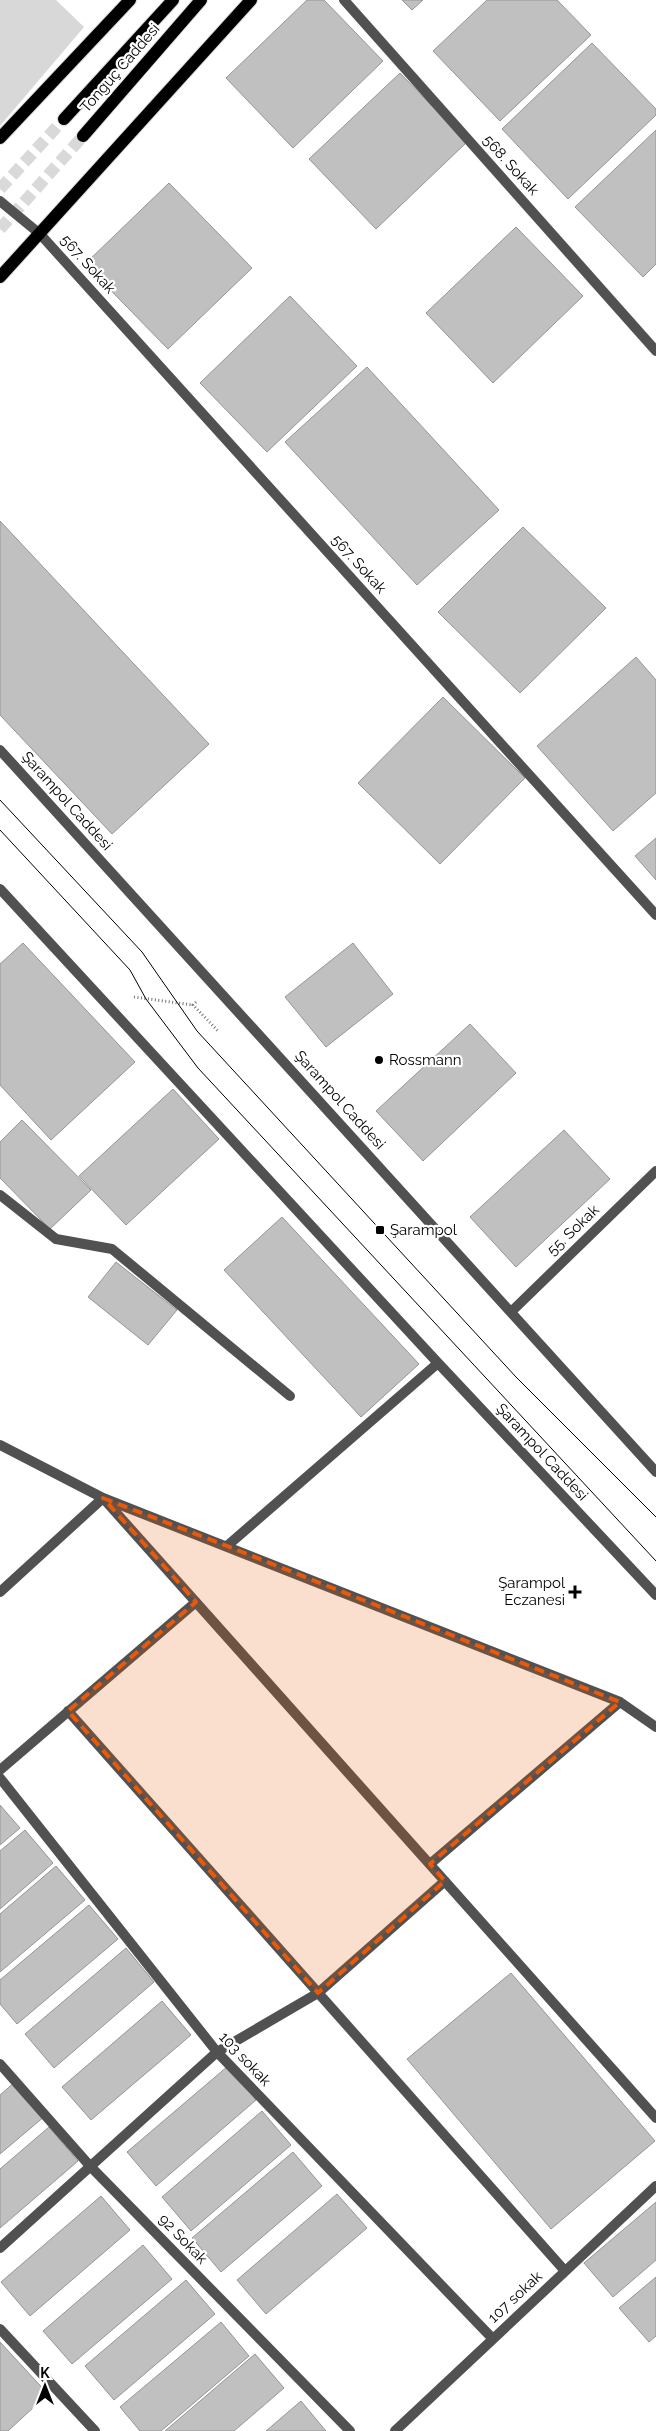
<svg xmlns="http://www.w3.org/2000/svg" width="656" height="2431" viewBox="0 0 656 2431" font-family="Raleway,sans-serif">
  <rect width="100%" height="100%" fill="#fff"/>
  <path fill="#d8d8d8" d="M0,0H56L84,27L0,126Z"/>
  <path fill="#c0c0c0" stroke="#959595" d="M307,0H324L383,61L293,148L226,78Z
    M402,0H423L412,10Z
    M487,0H557L591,35L500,121L433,51Z
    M592,43L656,109V115L568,199L502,129Z
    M400,73L467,142L376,229L309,159Z
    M656,130V264L643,277L575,207Z
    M169,183L252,268L168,349L85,264Z
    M516,227L583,296L493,383L426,313Z
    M290,296L357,366L267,452L200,383Z
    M367,367L499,510L417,585L285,442Z
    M0,521L209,744L112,834L0,715Z
    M523,527L606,608L520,693L438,612Z
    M636,657L656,680V793L613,831L537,746Z
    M443,697L525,778L440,864L358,783Z
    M656,838V880L635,856Z
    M23,943L135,1062L51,1140L0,1085V964Z
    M353,943L393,994L326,1047L285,997Z
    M470,1024L516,1073L423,1161L376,1111Z
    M173,1089L219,1139L126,1225L79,1176Z
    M22,1120L91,1190L50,1229L0,1178V1142Z
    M564,1130L610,1179L516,1267L470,1217Z
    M282,1217L419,1364L361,1417L224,1270Z
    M116,1262L177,1310L148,1345L88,1297Z
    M0,1805L20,1828L0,1845Z
    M25,1830L53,1863L0,1909V1851Z
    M56,1866L85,1900L0,1972V1914Z
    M89,1905L118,1939L17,2024L0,2004V1980Z
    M126,1948L154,1982L54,2068L25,2034Z
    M511,1973L655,2141L551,2229L407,2059Z
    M162,2001L191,2035L91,2120L62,2087Z
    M228,2066L256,2100L156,2186L127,2152Z
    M15,2082L45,2116L0,2154V2095Z
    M262,2111L291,2145L191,2231L162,2197Z
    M49,2127L78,2161L0,2228V2169Z
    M293,2152L322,2186L221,2272L192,2238Z
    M337,2194L367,2228L266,2314L237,2280Z
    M101,2196L130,2230L30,2316L1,2282Z
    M656,2202V2260L613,2297L584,2263Z
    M143,2245L172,2279L72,2364L43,2331Z
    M656,2277V2336L649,2342L619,2308Z
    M186,2280L215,2314L114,2400L85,2366Z
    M221,2322L249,2356L161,2431H140L120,2407Z
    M0,2342L48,2394L8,2431H0Z
    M255,2354L284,2388L234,2431H165Z
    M301,2401L326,2431H266Z"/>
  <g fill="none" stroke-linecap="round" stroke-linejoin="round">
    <path stroke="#d9d9d9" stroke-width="12" stroke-dasharray="12 6" stroke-linecap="butt" d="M0,189L64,119
      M0,229L83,136"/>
    <g stroke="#dbdbdb" stroke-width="14">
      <path id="primary" d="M64,119L173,0
        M83,136L201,0
        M0,138L130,0
        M0,277L251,0"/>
    </g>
    <path stroke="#737373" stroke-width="3" stroke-dasharray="1 2.5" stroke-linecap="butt" d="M134,997L193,1005
      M196,1002L193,1005L219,1032"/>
    <path stroke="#515151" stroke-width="10" d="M344,0L656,351
      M0,201L40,234L656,915
      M0,750L656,1472
      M0,889L438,1363L656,1595
      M0,1195L56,1239L112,1249L290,1396
      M512,1311L656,1171
      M0,1445L103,1498L620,1702L656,1727
      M227,1546L438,1363
      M0,1592L103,1498L656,2118
      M68,1711L565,2271
      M0,1770L196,1602
      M0,1778L217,2052L493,2339
      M430,1864L620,1702
      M0,2064L90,2166L350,2431
      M0,2248L217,2052L318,1993L445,1881
      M0,2329L95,2431
      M395,2431L656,2186"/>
    <use href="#primary" stroke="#000" stroke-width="12"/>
    <path stroke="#000" stroke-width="1" d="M0,800L142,952L197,1031L516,1377L656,1517
      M0,830L130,970L146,999L198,1068L656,1561"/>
  </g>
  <path fill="#e8590c" fill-opacity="0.2" stroke="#e8590c" stroke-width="4" stroke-dasharray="10 6" stroke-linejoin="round" d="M103,1498L227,1546L620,1702L430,1864L445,1881L318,1993L68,1711L196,1602Z"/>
  <g fill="#000" stroke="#fff" stroke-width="2">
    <circle cx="379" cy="1060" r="5"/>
    <rect x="375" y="1225" width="10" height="10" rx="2.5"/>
    <path d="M572.5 1584.5h5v5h5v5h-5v5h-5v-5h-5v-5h5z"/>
  </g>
  <g text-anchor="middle" stroke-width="4.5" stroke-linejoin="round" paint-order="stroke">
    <g font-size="15" fill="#000" stroke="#fff">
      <text transform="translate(120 68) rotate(-49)" y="5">Tonguç Caddesi</text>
      <text transform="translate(511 165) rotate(48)" y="5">568. Sokak</text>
      <text transform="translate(88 264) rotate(48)" y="5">567. Sokak</text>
      <text transform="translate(359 564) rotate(48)" y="5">567. Sokak</text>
      <text transform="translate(67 801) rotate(48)" y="5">Şarampol Caddesi</text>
      <text transform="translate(340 1100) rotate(48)" y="5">Şarampol Caddesi</text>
      <text transform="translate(573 1230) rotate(-44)" y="5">55. Sokak</text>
      <text transform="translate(542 1452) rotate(47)" y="5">Şarampol Caddesi</text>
      <text transform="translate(245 2059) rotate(47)" y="5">103 sokak</text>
      <text transform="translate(183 2239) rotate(46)" y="5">92 Sokak</text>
      <text transform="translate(515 2297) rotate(-43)" y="5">107 sokak</text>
    </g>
    <g font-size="15" fill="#000" stroke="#fff" text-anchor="start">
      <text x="389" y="1065">Rossmann</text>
      <text x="390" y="1235">Şarampol</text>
      <text x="565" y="1588" text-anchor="end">Şarampol<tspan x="565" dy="17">Eczanesi</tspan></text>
    </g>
  </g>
  <g transform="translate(45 2386)" stroke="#ffffff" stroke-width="4" paint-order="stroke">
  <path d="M0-4L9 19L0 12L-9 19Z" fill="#000000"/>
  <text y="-8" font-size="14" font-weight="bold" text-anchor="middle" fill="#000000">K</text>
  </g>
</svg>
